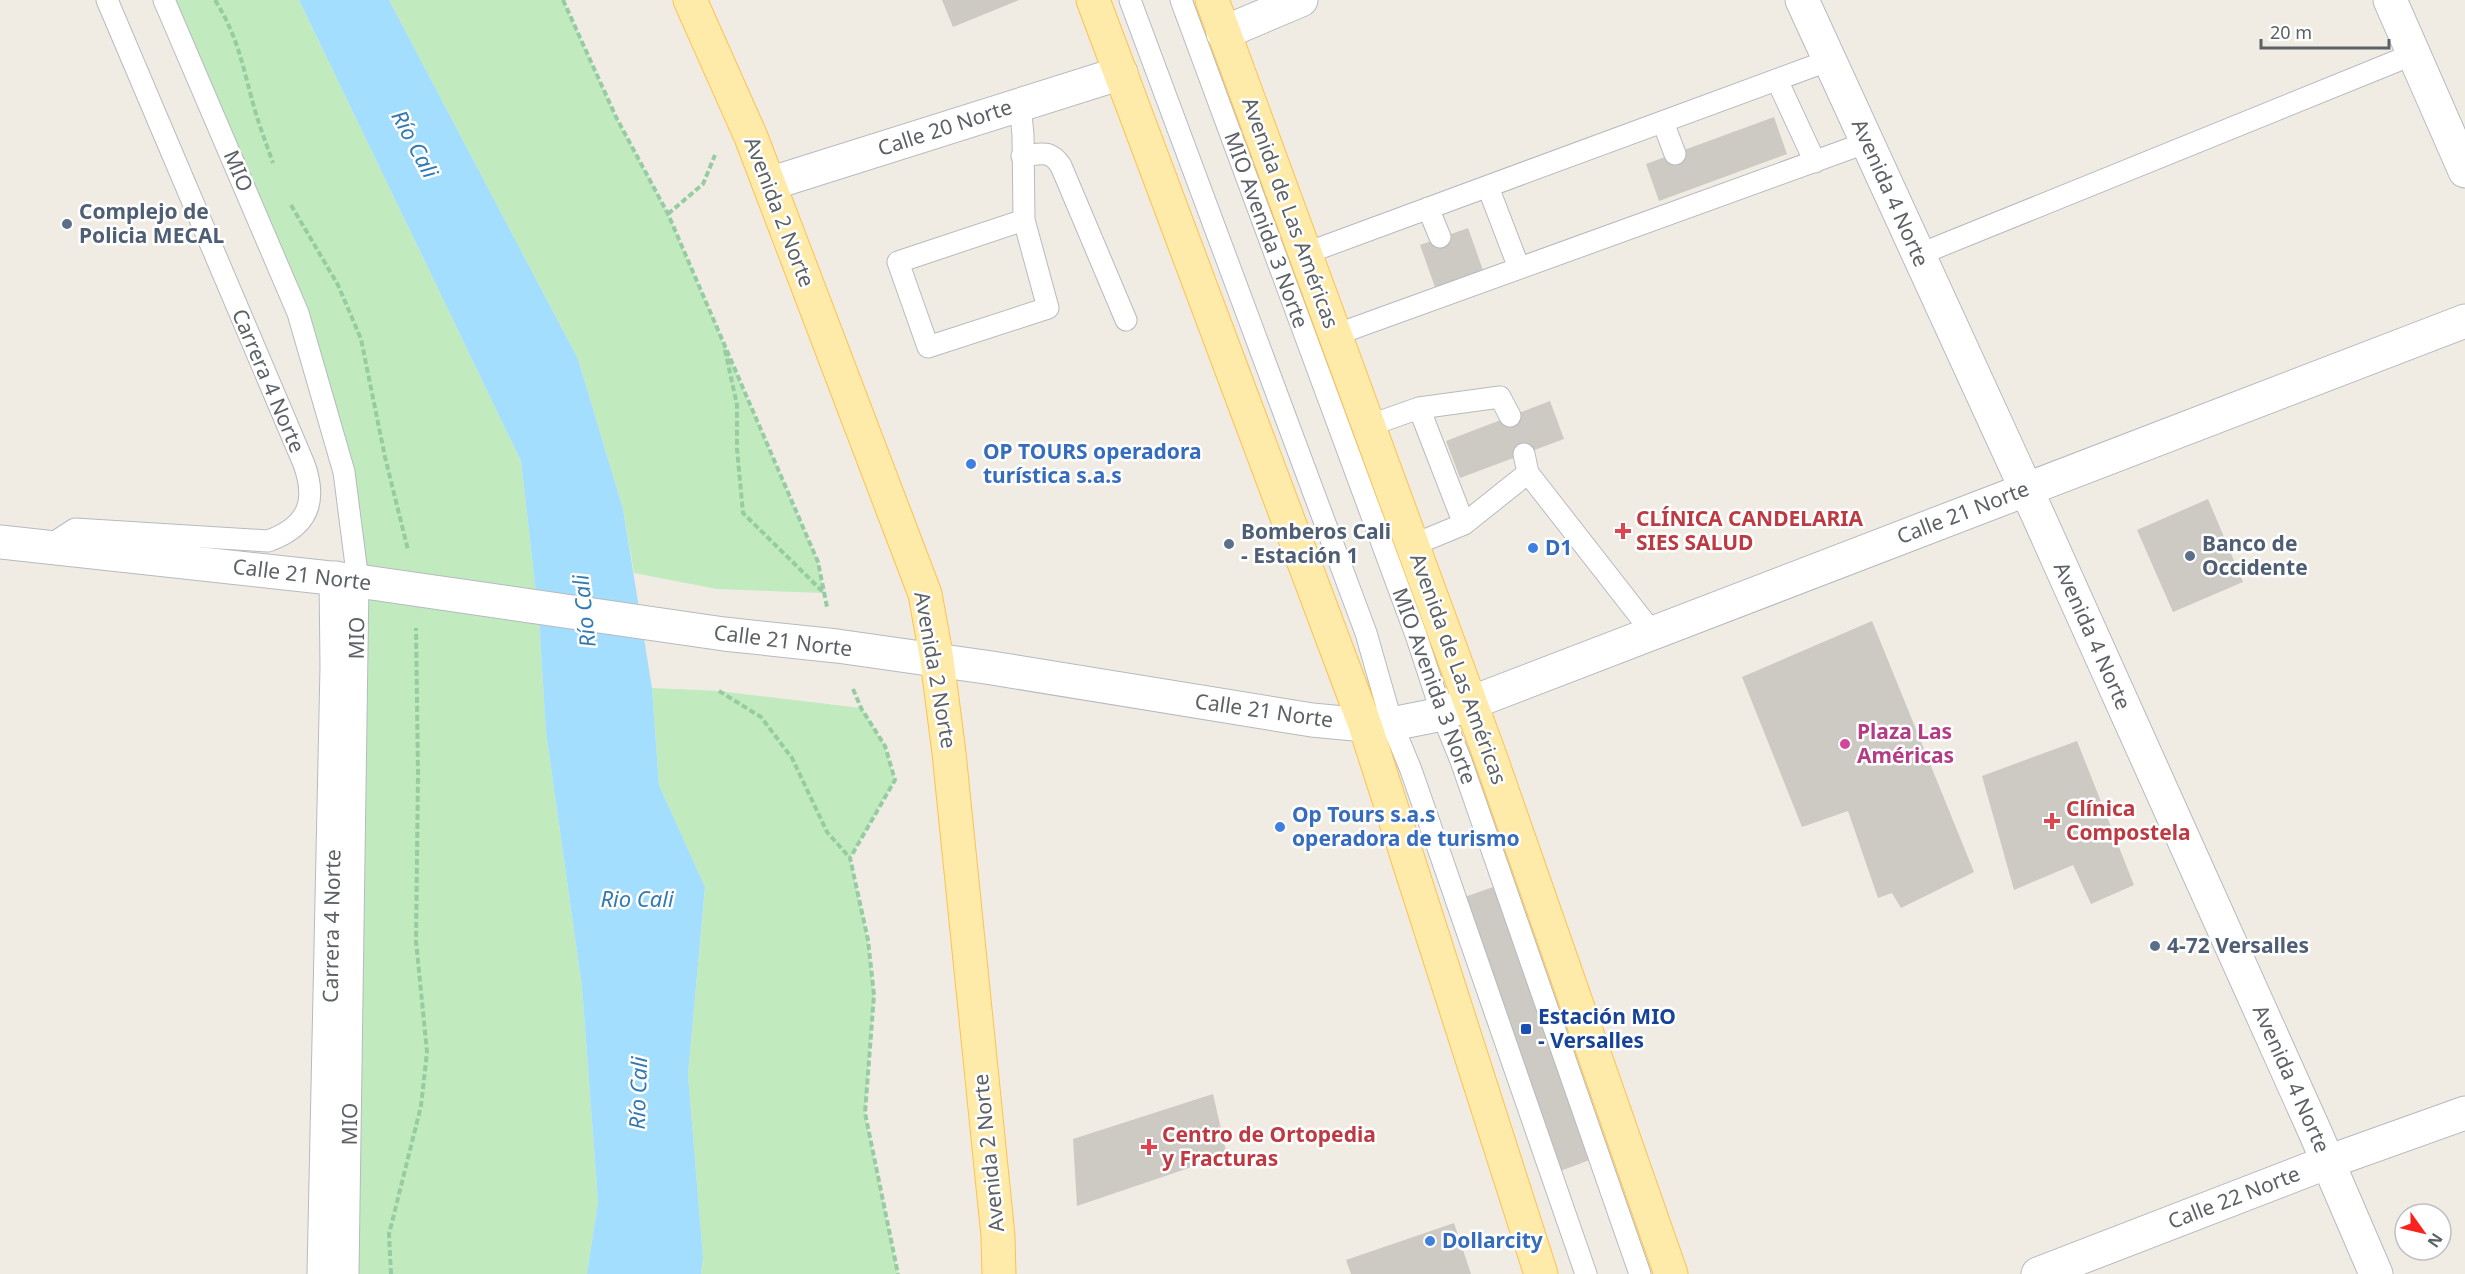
<svg xmlns="http://www.w3.org/2000/svg" width="2465" height="1274" viewBox="0 0 2465 1274" font-family="'Noto Sans',sans-serif">
  <rect width="100%" height="100%" fill="#f0ece4"/>
  <path fill="#c1eabe" d="M164,0H299L521,461L539,619L546,732L582,987L598,1202L587,1274H348L358,581L297,313Z
    M389,0H563L616,117L668,214L818,562L824,593L717,589L634,573L623,509L578,359Z
    M652,688L719,691L861,708L885,746L895,780L850,858L868,940L874,995L865,1113L898,1274H701L703,1257L688,1075L705,887L659,785Z"/>
  <path fill="#a4deff" d="M299,0H389L578,359L623,509L652,688L659,785L705,887L688,1075L703,1257L701,1274H587L598,1202L582,987L546,732L539,619L521,461Z"/>
  <path fill="#cdc9c3" d="M942,0H1019L953,27Z
    M1774,117L1787,154L1659,201L1646,164Z
    M1468,228L1484,273L1436,290L1420,245Z
    M1550,401L1564,439L1460,478L1446,441Z
    M2208,499L2243,582L2173,612L2137,530Z
    M1872,621L1974,872L1901,908L1892,893L1878,898L1848,811L1802,827L1742,677Z
    M2077,741L2134,885L2091,904L2073,865L2014,890L1982,776Z
    M1496,886L1592,1159L1555,1173L1459,899Z
    M1213,1094L1227,1155L1077,1206L1073,1139Z
    M1454,1223L1471,1274H1351L1346,1260Z"/>
  <g fill="none" stroke-linecap="round" stroke-linejoin="round">
    <g stroke="#b6babf" stroke-width="23">
      <path id="service" d="M164,0L298,313L344,472L358,581L348,1274
        M1130,0L1366,633L1392,724L1411,770L1586,1274
        M1181,0L1416,635L1442,714L1461,761L1640,1274
        M1777,80L1815,162
        M1020,104L1023,135L1024,220L1048,308L928,347L898,262L1024,220
        M1663,122L1675,154
        M1022,156C1041,154 1050,149 1061,166L1126,320
        M1488,187L1519,268
        M1428,208L1440,237
        M1304,254L1830,60
        M1918,255L2414,54
        M1335,335L1868,142
        M1419,408L1464,524
        M1368,426L1419,408L1500,397L1510,416
        M1528,473L1652,632
        M1413,545L1464,524L1528,473L1524,454
        M49,546L75,529L268,541C307,527 318,503 304,464L107,0"/>
    </g>
    <g stroke="#b6babf" stroke-width="35">
      <path id="minor" d="M1223,33L1301,0
        M769,184L1121,73
        M324,1274L337,667L336,578
        M2038,1274L2328,1162L2465,1113"/>
    </g>
    <g stroke="#b6babf" stroke-width="35">
      <path id="tertiary" d="M1802,0L2037,513L2315,1132L2376,1274
        M2390,0L2465,171"/>
    </g>
    <g stroke="#b5babf" stroke-width="35">
      <path id="secondary" d="M0,542L358,581L724,634L837,646L992,668L1312,720L1365,725L1392,724L1442,714L2465,321"/>
    </g>
    <g stroke="#ffc14d" stroke-width="35">
      <path id="primary" d="M690,0L751,137L925,594L937,660L949,753L998,1236L999,1274
        M1093,0L1365,725L1541,1274
        M1212,0L1490,756L1671,1274"/>
    </g>
    <path stroke="#96cca1" stroke-width="4" stroke-dasharray="6 3" stroke-linecap="butt" d="M215,0C240,40 243,70 256,114C261,130 267,146 273,163
      M563,0L616,117L668,214L818,562L827,607
      M291,205L338,285L361,339L385,457L408,550
      M668,214L703,184L715,155
      M725,350L737,405V449L743,513L823,592
      M853,689L861,708L885,746L895,780L850,858L868,940L874,995L865,1113L898,1274
      M719,691L761,717L792,758L827,832L850,858
      M391,1274L389,1234L421,1106L427,1052L416,941L418,774L416,628"/>
    <use href="#service" stroke="#fff" stroke-width="21"/>
    <use href="#minor" stroke="#fff" stroke-width="33"/>
    <use href="#tertiary" stroke="#fff" stroke-width="33"/>
    <use href="#secondary" stroke="#fff" stroke-width="33"/>
    <use href="#primary" stroke="#ffeba9" stroke-width="33"/>
  </g>
  <g fill="#5c6f8a" stroke="#fff" stroke-width="2">
    <circle cx="67" cy="224" r="6"/>
    <circle cx="1229" cy="544" r="6"/>
    <circle cx="2190" cy="556" r="6"/>
    <circle cx="2155" cy="946" r="6"/>
  </g>
  <g fill="#3f7fe0" stroke="#fff" stroke-width="2">
    <circle cx="971" cy="464" r="6"/>
    <circle cx="1533" cy="548" r="6"/>
    <circle cx="1280" cy="827" r="6"/>
    <circle cx="1430" cy="1241" r="6"/>
  </g>
  <g fill="#e0444e" stroke="#fff" stroke-width="2">
    <path d="M1620 522h6v6h6v6h-6v6h-6v-6h-6v-6h6z"/>
    <path d="M2049 812h6v6h6v6h-6v6h-6v-6h-6v-6h6z"/>
    <path d="M1146 1138h6v6h6v6h-6v6h-6v-6h-6v-6h6z"/>
  </g>
  <circle fill="#d1479c" stroke="#fff" stroke-width="2" cx="1845" cy="744" r="6"/>
  <rect fill="#1a4fb4" stroke="#fff" stroke-width="2" x="1520" y="1023" width="12" height="12" rx="3"/>
  <g text-anchor="middle" stroke-width="5" stroke-linejoin="round" paint-order="stroke">
    <g font-size="21" fill="#5c6166" stroke="#fff">
      <text transform="translate(945 128) rotate(-18)" y="7">Calle 20 Norte</text>
      <text transform="translate(238 171) rotate(67)" y="7">MIO</text>
      <text transform="translate(1890 193) rotate(66)" y="7">Avenida 4 Norte</text>
      <text transform="translate(779 212) rotate(69)" y="7">Avenida 2 Norte</text>
      <text transform="translate(1290 213) rotate(70)" y="7">Avenida de Las Américas</text>
      <text transform="translate(1266 230) rotate(70)" y="7">MIO Avenida 3 Norte</text>
      <text transform="translate(268 381) rotate(67)" y="7">Carrera 4 Norte</text>
      <text transform="translate(1963 513) rotate(-21)" y="7">Calle 21 Norte</text>
      <text transform="translate(302 575) rotate(7)" y="7">Calle 21 Norte</text>
      <text transform="translate(2092 636) rotate(66)" y="7">Avenida 4 Norte</text>
      <text transform="translate(357 638) rotate(-89)" y="7">MIO</text>
      <text transform="translate(783 641) rotate(7)" y="7">Calle 21 Norte</text>
      <text transform="translate(1458 669) rotate(70)" y="7">Avenida de Las Américas</text>
      <text transform="translate(935 670) rotate(80)" y="7">Avenida 2 Norte</text>
      <text transform="translate(1434 686) rotate(70)" y="7">MIO Avenida 3 Norte</text>
      <text transform="translate(1264 711) rotate(8)" y="7">Calle 21 Norte</text>
      <text transform="translate(332 926) rotate(-89)" y="7">Carrera 4 Norte</text>
      <text transform="translate(2291 1079) rotate(66)" y="7">Avenida 4 Norte</text>
      <text transform="translate(350 1124) rotate(-89)" y="7">MIO</text>
      <text transform="translate(989 1153) rotate(-96)" y="7">Avenida 2 Norte</text>
      <text transform="translate(2234 1198) rotate(-21)" y="7">Calle 22 Norte</text>
    </g>
    <g font-size="21" font-weight="bold" fill="#4e5e75" stroke="#fff" text-anchor="start">
      <text x="79" y="219">Complejo de<tspan x="79" dy="24">Policia MECAL</tspan></text>
      <text x="1241" y="539">Bomberos Cali<tspan x="1241" dy="24">- Estación 1</tspan></text>
      <text x="2202" y="551">Banco de<tspan x="2202" dy="24">Occidente</tspan></text>
      <text x="2167" y="953">4-72 Versalles</text>
    </g>
    <g font-size="21" font-weight="bold" fill="#366cbe" stroke="#fff" text-anchor="start">
      <text x="983" y="459">OP TOURS operadora<tspan x="983" dy="24">turística s.a.s</tspan></text>
      <text x="1545" y="555">D1</text>
      <text x="1292" y="822">Op Tours s.a.s<tspan x="1292" dy="24">operadora de turismo</tspan></text>
      <text x="1442" y="1248">Dollarcity</text>
    </g>
    <g font-size="21" font-weight="bold" fill="#be3a42" stroke="#fff" text-anchor="start">
      <text x="1636" y="526">CLÍNICA CANDELARIA<tspan x="1636" dy="24">SIES SALUD</tspan></text>
      <text x="2066" y="816">Clínica<tspan x="2066" dy="24">Compostela</tspan></text>
      <text x="1162" y="1142">Centro de Ortopedia<tspan x="1162" dy="24">y Fracturas</tspan></text>
    </g>
    <g font-size="21" font-weight="bold" fill="#b23c85" stroke="#fff" text-anchor="start">
      <text x="1857" y="739">Plaza Las<tspan x="1857" dy="24">Américas</tspan></text>
    </g>
    <g font-size="21" font-weight="bold" fill="#164399" stroke="#fff" text-anchor="start">
      <text x="1538" y="1024">Estación MIO<tspan x="1538" dy="24">- Versalles</tspan></text>
    </g>
    <g font-size="22" font-style="italic" fill="#347ab2" stroke="#fff">
      <text transform="translate(415 144) rotate(62)" y="8">Río Cali</text>
      <text transform="translate(584 611) rotate(-96)" y="8">Río Cali</text>
      <text x="637" y="907">Rio Cali</text>
      <text transform="translate(638 1093) rotate(-88)" y="8">Río Cali</text>
    </g>
  </g>
  <g transform="translate(2423 1232) rotate(124)"><circle r="28" fill="#ffffff" stroke="#bec0c2" stroke-width="1.5"/>
  <path d="M0-4.5L10 22L0 15L-10 22Z" fill="#fa211f"/>
  <text y="-9" font-size="16" font-weight="bold" text-anchor="middle" fill="#5c6166">N</text>
  </g>
  <path d="M2261 39v9h128v-9" fill="none" stroke="#5c6166" stroke-width="3"/>
  <text x="2270" y="39" font-size="18" fill="#5c6166" stroke="#ffffff" stroke-width="4.5" paint-order="stroke">20 m</text>
</svg>
